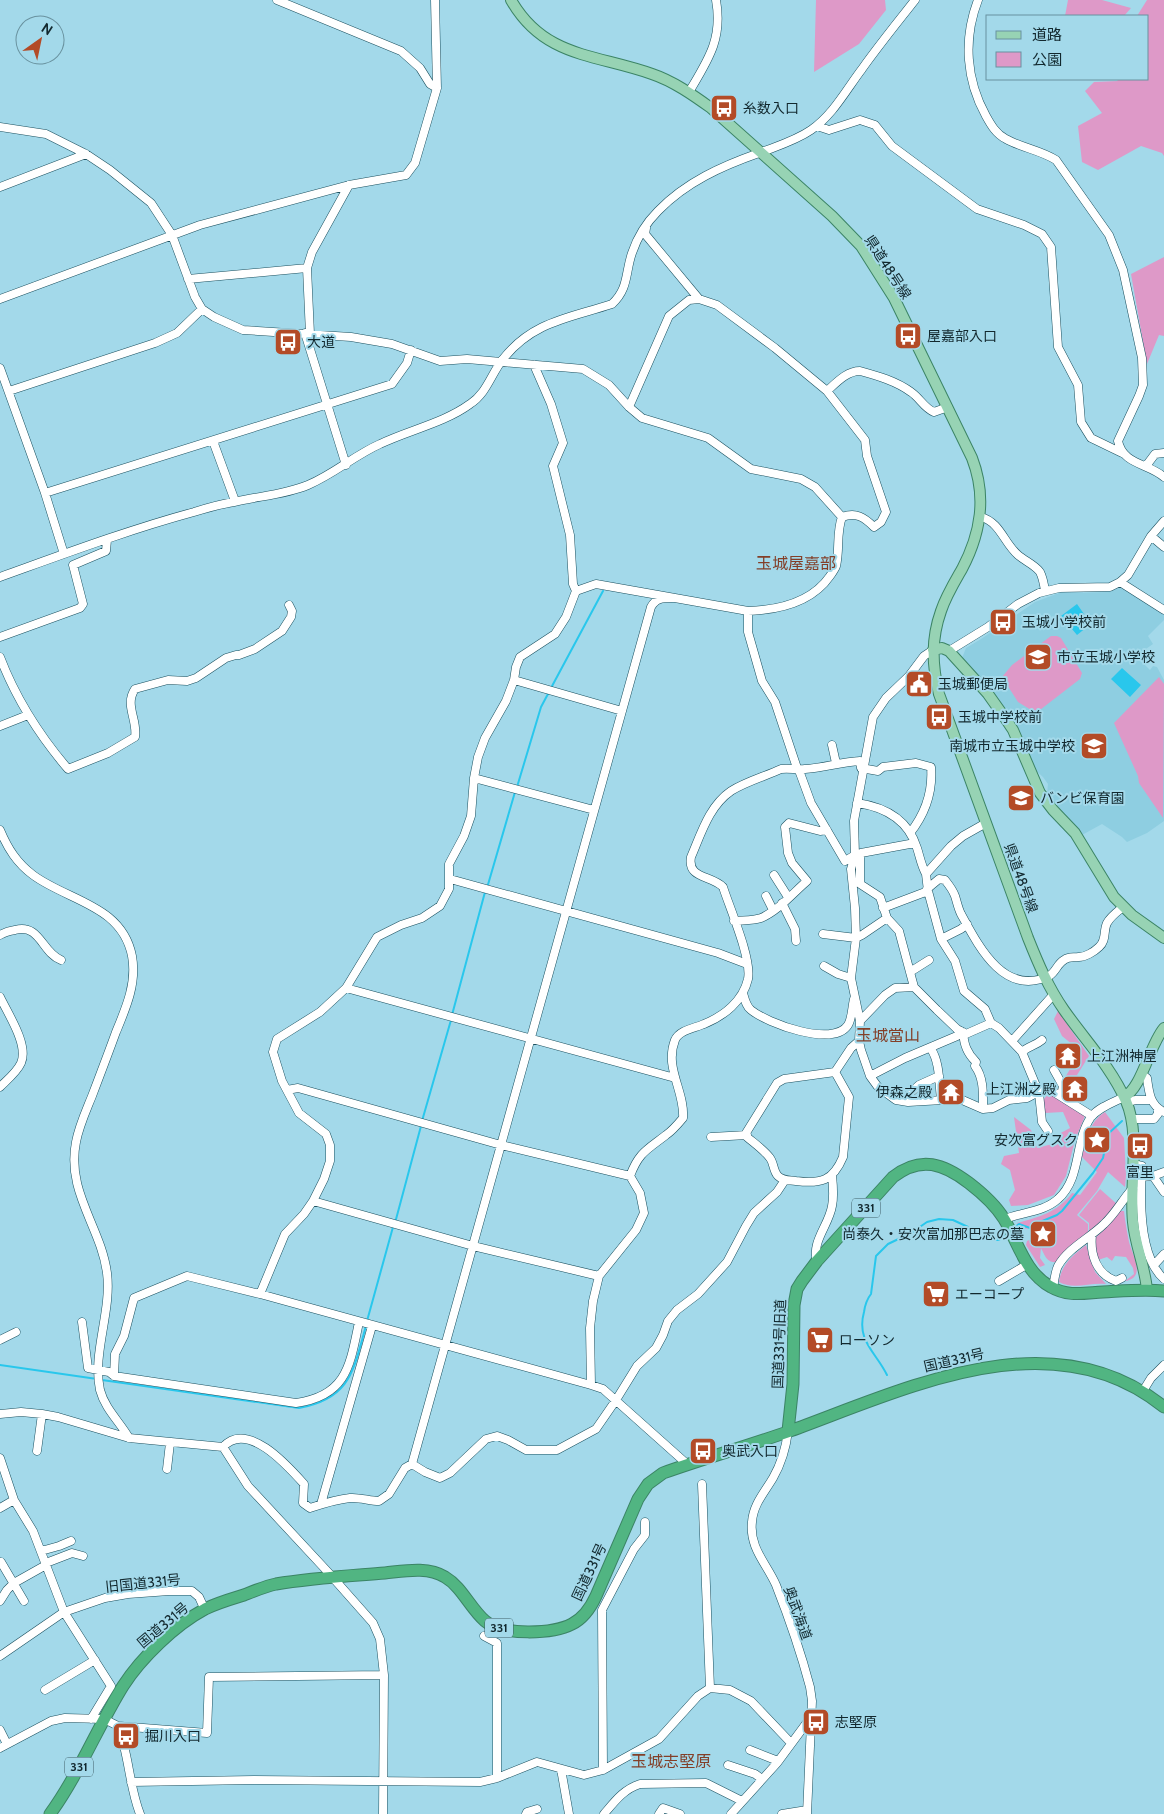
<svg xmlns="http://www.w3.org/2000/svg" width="1164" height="1814" viewBox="0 0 1164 1814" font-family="Cabin,'Noto Sans JP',sans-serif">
  <rect width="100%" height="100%" fill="#a3d9ea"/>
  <path fill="#8ecee1" d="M1121,587L1164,613V620L1148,636L1153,644L1136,656L1150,670L1153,666L1157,667L1164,680V821L1147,833L1127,842L1122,837L1102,824L1082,835L1074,824L1059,810L1047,795L1048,784L1043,777L1034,769L1015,724L996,697L962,658L966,648L981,639L1035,602L1059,593L1110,592Z"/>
  <path fill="#de99c8" d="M816,0H885L886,10L859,44L814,72Z
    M1068,0H1102L1131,8L1124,16H1065Z
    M1147,0H1164V156L1162,153L1141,146L1098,170L1082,162L1078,126L1102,113L1085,91L1094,82L1118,81L1116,79H1148V16H1137Z
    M1164,257V336L1159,335L1147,364L1131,274Z
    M1051,636H1057L1061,638L1082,673L1080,679L1036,713L1018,702L1002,677L1012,665Z
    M1159,677L1164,684L1163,818L1139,783L1138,776L1114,723Z
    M1058,1011L1089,1056L1077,1075L1085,1080L1072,1099L1057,1090L1074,1063L1063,1055L1073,1045L1062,1036L1054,1019Z
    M1049,1093L1060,1098L1085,1116L1075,1140L1066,1176L1054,1195L1028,1205L1011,1206L1009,1200L1015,1190L1010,1170L1001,1164L1004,1156L1019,1153L1014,1117L1031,1130L1037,1148L1056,1143L1057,1135L1070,1128L1063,1112L1045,1113L1043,1100Z
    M1105,1112L1124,1138L1126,1175L1125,1187L1108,1172L1097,1191L1077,1215L1088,1224V1232L1058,1262C1047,1263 1046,1258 1041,1248L1040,1258L1045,1265L1040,1267L1026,1245L1027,1241L1036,1237L1040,1242L1043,1228L1020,1229L1017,1223C1039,1217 1058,1212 1072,1193L1080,1195L1097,1172L1082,1157C1086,1140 1089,1122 1105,1112Z
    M1100,1189L1118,1205L1089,1233V1223L1079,1215Z
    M1120,1211H1124C1125,1221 1127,1232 1129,1242C1132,1254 1147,1278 1125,1281L1134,1274L1133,1268L1126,1257L1115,1256L1112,1261L1107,1257L1098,1260L1095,1251V1238L1106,1228Z
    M1086,1245L1095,1272L1106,1284C1091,1282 1073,1290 1059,1282C1061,1265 1073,1255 1086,1245Z"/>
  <path fill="#29c7ec" d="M1077,604L1084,614L1080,617L1087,627L1077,635L1061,616Z
    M1122,668L1141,685L1130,697L1111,679Z"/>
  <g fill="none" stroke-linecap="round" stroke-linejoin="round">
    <path stroke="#29c7ec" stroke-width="2" d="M551,688L603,591
      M517,787L541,707L549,692
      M487,888L515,792
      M452,1015L485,892
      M422,1121L451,1020
      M395,1223L421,1126
      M1014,1228L1019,1224L1030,1228L1038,1227L1040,1222L1057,1215L1062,1211L1093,1173L1103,1158L1108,1134L1122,1121
      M367,1321L393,1227
      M0,1365L97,1379
      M887,1375C876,1352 856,1341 864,1312C865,1305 867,1299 871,1294L876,1256L888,1244L911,1233L927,1222L939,1219L953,1220L996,1240H999L1006,1234
      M102,1380L299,1408C351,1398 353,1371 366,1326"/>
    <g stroke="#1b505f" stroke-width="9">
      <path id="minor" d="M277,0L401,51L420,68L430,84L437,88
        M978,0C963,39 966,80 986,116C991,125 996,134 1006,139C1022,148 1040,150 1056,160L1109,235L1123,270L1142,358L1143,385L1139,396L1118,441C1123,465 1148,463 1164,477
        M689,92C708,60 723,39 716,0
        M817,126L829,130L860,120L875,125L892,146L977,209L1024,225L1042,234L1051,247L1058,347L1078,385L1081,422L1091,438L1122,453
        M0,127L46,134L86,154L110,170L151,203L172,235L195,297L202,309L214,317L243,330L351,337L392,344L440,361L467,359L583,369L609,385L629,407L642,418L708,438L751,469L801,479L815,487L842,517
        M0,187L86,154
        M646,228L645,234L699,299
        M188,279L307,268
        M0,299L200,225L349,185L406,175L415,163L437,88L435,0
        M305,333L346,465
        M310,334L307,268L312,252L349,185
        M0,368L45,493L64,554
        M9,391L155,343L177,333L202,309
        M827,391C837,382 847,371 860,371C878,376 896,381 911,392C920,398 924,408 934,412L948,407
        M629,407L669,316L689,300L699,299L717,305L775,348L827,391L865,440L867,456L886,512L881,522L874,527C864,517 856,512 842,517
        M213,441L235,501
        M1146,466L1155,454L1164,453
        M45,493L392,384L407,363L411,350
        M981,517C1000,522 1004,543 1018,555C1025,561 1035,565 1040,572C1043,578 1044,584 1045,591
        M1151,536L1164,547
        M0,577C64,554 128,530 194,512C207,508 221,504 234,502C259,496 284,495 308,485C334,474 355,455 380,444C409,430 444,423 470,404C487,393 491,374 503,359C533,321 570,318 612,304C629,288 625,273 632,253C637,238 647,222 658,211C686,182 722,166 759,153C777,146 795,141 811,130C833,115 846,90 862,69C879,45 897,23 915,0
        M1120,582L1164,610
        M576,591L596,584L748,611C778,610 812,602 830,576C832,573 835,569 836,566C840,550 836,533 842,517
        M748,611V632L762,681L775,702L797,768L800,773L811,803L845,861L855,855
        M0,637L80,608L83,604L73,565L106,551L107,540
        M933,650L924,656L909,676L886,698L873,717L854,821L855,855L851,869L855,908L856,938L851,978L860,1021L859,1041L861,1050L870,1076L878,1087L896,1100L908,1102L960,1099L983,1109L993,1108L1009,1100L1027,1098L1042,1090L1049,1089L1092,1116
        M949,651L988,627L1018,604L1039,593L1059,588L1110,587L1120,582L1128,575L1151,536L1164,521
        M0,657C16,699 39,735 68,769L108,753L135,737C138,720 124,705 135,689L168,680L187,681L196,678L226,658L236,655H239L255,649L282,631L291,617L292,611L289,605
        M514,680L622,711
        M0,726L28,715
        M832,745L836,763
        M474,778L594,810
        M857,803C885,807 908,819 917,848C920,857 921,865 926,874
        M986,823L963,836L951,846L926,874L928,891L941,939L955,961L964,991L985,1009L991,1023L999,1028L1022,1052L1039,1093L1042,1122L1048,1131
        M0,830C8,849 17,863 33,875C68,901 122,905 132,956C137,983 126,1008 116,1032C108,1054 100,1075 92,1096C86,1111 79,1126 76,1142C66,1192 101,1227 107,1273C112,1311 92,1353 100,1390C105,1409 120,1422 129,1438
        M855,855H860V884L880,897L887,918L899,931L914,987L937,1010L957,1029L966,1034L991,1023
        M860,855L861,853L915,843
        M774,875L788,897
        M450,879L718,953L747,964
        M927,889L939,879L945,880C949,885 953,890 955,896C957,902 958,908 961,914C979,947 1004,997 1049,976C1056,972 1057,964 1064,960C1069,956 1073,958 1079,957C1085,957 1094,952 1099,947C1107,940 1103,931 1107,923C1111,916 1117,912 1123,907
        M766,896L773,910
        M782,903L795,929L796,941
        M883,908L928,891
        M734,921C743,920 752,921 761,918C778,911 793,893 807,881L792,863L788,853L785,827L789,823L820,831L827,830
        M823,934L856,938L862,935L887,918
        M0,935C5,932 9,931 15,930C40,923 42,953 61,960
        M941,939L961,929L967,924
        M824,966L838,974L851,978
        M910,972L929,960
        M346,988L675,1078
        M743,993C745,1000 746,1006 751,1010C767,1023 833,1048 848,1025C852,1019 852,1007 854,999
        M0,997C8,1014 29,1045 21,1063C17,1072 7,1080 0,1087
        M860,1021L885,995L895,988L914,987
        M963,1032C964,1045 967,1053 976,1062L975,1066C984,1078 983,1094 983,1109
        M1012,1041L1054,994
        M931,1049C940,1062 939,1084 941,1099
        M1022,1052C1028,1046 1035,1046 1042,1040
        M1054,1070L1063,1086L1061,1096
        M835,1072L849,1097L843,1157C833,1181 821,1184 796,1181C789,1180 783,1181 778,1176C773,1171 774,1163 770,1158C764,1150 754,1143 747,1137L746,1133L777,1083L784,1079L835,1072L851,1048L859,1041
        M1141,1074L1147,1078C1149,1093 1150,1105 1164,1112
        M870,1076L905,1058L957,1036L961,1031
        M287,1090L298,1088L501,1145L630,1176
        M908,1102L909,1094L919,1085L939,1076
        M1126,1102L1136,1100H1151
        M1131,1119H1154L1158,1114V1109
        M711,1137L747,1135
        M1133,1164L1142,1166C1140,1197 1138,1256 1164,1279
        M1153,1176L1164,1172
        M1141,1177L1153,1176L1164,1192
        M313,1201L473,1246L599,1276
        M1005,1219C1022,1212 1044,1212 1058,1199C1082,1178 1074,1141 1091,1117C1099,1107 1114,1102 1124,1097
        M1092,1235C1090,1254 1096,1274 1116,1281L1122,1278
        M817,1261C811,1242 829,1225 832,1206C834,1197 833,1185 832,1175
        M1154,1265L1164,1254
        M999,1281L1028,1264
        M1053,1289C1054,1282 1055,1272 1058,1266C1068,1248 1090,1238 1104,1224C1116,1213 1122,1200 1133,1188
        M260,1294L285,1234L304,1214L313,1201L324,1179L330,1161V1145L326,1134L299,1113L282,1081L273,1052L277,1039L320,1012L346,988L377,937L401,925L422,918L440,906L449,889V864L464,836L471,816L474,778L478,757L485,738L506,701L514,680L516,667L520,657L555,634L566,617L576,591L573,584L570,535L553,466L563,443L551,404L534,365
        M82,1322L88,1368L109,1372L114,1376L296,1403C347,1396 350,1365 359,1322
        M0,1340L16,1332
        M114,1376L115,1354L124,1336L134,1298L187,1276L260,1294L591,1385L603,1389L687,1464
        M591,1385L590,1328L593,1301L599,1276L636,1230L644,1213L640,1193L630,1176C639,1152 647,1150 666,1135C672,1131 678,1124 683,1118C685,1091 664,1068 675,1040C679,1030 695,1028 704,1024C724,1016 743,1001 748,979C752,959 730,909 723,887C711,875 687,879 691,857C701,834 709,806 731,791C745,782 766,776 781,769C790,768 797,770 805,769C823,768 841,762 860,761L861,768L878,771L883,767L916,763L931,767C933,792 925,814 910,833
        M1143,1391L1151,1378L1164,1365
        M0,1414L21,1412L42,1414L58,1417L129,1438L223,1447L248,1486L327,1571L373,1623L380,1639L384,1675L383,1814
        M788,1431C786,1448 781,1464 773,1478C764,1493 753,1505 752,1522C749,1548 767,1564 776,1585C789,1618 801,1653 810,1687L812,1701L807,1814
        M223,1447C247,1420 287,1465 304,1484L303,1503L310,1508C319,1505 340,1499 350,1498C359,1497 370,1501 379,1501L389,1494L405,1468L412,1464L651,607C656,598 662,598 672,598
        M37,1451L42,1414
        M0,1458L14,1500L33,1531L64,1612L111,1686L91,1719
        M412,1464L425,1472L440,1478L450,1473L486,1439L497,1436L508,1440L526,1450H557L596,1429L616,1400L637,1366L656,1348L663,1335L668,1321L677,1310L698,1294L727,1262L746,1226L754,1213L777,1192L785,1180
        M167,1469L170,1443
        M702,1484L710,1688
        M321,1504L372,1326
        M0,1508L14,1500
        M41,1551L59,1546L71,1541
        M1,1562L24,1601
        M46,1563L72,1553L83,1556
        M0,1601L7,1590L14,1583L46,1565
        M484,1636L497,1643V1778
        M0,1656L64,1612L105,1598L128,1594L169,1591H192L199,1597L205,1610
        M45,1690L95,1660
        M118,1726C129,1754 129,1786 140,1814
        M0,1730L7,1744
        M0,1748L51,1721L65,1718L104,1719L118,1726L207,1733L209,1677L384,1675
        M750,1750L778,1761
        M728,1765L755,1774L762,1779
        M561,1769L569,1814
        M603,1770L602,1610L634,1549L645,1535V1522
        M131,1782L254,1780L480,1782L497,1778L537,1762L584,1775L603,1770L659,1739L698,1696L710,1688L730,1690L751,1701L791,1743
        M526,1814L527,1812L537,1809
        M604,1814C615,1801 624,1789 640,1784L706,1783L742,1801
        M659,1814L663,1808L680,1814
        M731,1814L777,1763L811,1717
        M782,1814L807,1810"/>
    </g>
    <g stroke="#3b8465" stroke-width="12">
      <path id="major" d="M511,0C544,58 596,54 652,74C673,81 693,95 711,108L832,216L861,246L894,298L972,458C987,497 981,533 962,569C954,583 946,596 941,611C931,639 932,665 939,694L1028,938C1038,963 1048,987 1064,1010C1085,1040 1111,1067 1126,1101C1141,1135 1129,1186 1133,1222C1135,1245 1145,1266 1147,1290
        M933,650L942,648L949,651L988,694L1005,718L1013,730L1040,793L1053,810L1075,833L1114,897L1132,915L1164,938
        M1124,1097C1142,1088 1149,1046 1164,1028"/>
    </g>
    <g stroke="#3b8465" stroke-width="13">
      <path id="highway" d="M788,1431L793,1384L794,1305L797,1289L802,1281L817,1261L893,1177C921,1155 944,1164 969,1183C982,1193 995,1204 1004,1219C1018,1242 1025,1273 1051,1287C1068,1297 1084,1293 1103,1292C1123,1291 1144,1289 1164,1291
        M50,1814C79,1774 97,1728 123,1686C141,1658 175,1625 205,1609C217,1603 231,1599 244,1595C254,1591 266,1586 276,1584C312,1578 349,1576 385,1573C404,1571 428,1566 445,1577C462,1587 470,1608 485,1621C502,1636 553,1634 572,1624C584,1618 591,1607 596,1596L638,1499L648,1484L663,1473C705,1458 748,1446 790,1431C906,1389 1052,1316 1164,1407"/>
    </g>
    <use href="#minor" stroke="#fff" stroke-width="8"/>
    <use href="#major" stroke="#97d3b4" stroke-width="10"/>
    <use href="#highway" stroke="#51b582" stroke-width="11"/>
  </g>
  <defs>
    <g id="bus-square" transform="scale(1.4375)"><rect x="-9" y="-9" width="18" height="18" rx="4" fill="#b34b27" stroke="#a3d9ea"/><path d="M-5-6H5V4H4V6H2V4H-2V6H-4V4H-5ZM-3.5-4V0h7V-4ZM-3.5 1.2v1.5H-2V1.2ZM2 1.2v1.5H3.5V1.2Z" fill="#fff"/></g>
    <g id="school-square" transform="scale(1.4375)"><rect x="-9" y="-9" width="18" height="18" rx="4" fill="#b34b27" stroke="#a3d9ea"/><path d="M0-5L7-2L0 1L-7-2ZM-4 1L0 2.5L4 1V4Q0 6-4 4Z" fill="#fff"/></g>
    <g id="civic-square" transform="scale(1.4375)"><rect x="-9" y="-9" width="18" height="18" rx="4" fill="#b34b27" stroke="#a3d9ea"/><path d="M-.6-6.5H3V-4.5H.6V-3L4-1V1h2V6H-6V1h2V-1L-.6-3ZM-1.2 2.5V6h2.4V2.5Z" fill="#fff"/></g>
    <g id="temple-square" transform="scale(1.4375)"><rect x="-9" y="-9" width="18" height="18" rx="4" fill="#b34b27" stroke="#a3d9ea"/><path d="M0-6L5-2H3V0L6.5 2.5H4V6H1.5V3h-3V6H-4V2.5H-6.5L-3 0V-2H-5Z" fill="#fff"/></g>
    <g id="sight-square" transform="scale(1.4375)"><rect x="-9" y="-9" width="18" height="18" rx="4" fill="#b34b27" stroke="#a3d9ea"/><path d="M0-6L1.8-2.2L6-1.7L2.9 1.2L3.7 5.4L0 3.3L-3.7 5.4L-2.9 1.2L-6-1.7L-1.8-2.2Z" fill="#fff"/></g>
    <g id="supermarket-square" transform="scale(1.4375)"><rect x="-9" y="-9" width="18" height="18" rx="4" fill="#b34b27" stroke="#a3d9ea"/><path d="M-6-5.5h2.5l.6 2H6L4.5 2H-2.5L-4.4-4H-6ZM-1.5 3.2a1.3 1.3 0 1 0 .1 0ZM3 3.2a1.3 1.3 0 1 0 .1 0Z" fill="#fff"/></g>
  </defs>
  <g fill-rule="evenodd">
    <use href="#bus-square" x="724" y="108"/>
    <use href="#bus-square" x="908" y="336"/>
    <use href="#bus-square" x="288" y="342"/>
    <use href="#bus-square" x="1003" y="622"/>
    <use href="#school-square" x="1038" y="657"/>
    <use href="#civic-square" x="919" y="684"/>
    <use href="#bus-square" x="939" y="717"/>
    <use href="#school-square" x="1094" y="746"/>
    <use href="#school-square" x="1021" y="798"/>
    <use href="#temple-square" x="1068" y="1056"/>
    <use href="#temple-square" x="1075" y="1089"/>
    <use href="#temple-square" x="951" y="1092"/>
    <use href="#sight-square" x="1097" y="1140"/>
    <use href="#bus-square" x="1140" y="1146"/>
    <use href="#sight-square" x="1043" y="1234"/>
    <use href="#supermarket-square" x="936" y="1294"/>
    <use href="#supermarket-square" x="820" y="1340"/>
    <use href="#bus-square" x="703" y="1451"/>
    <use href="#bus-square" x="816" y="1722"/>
    <use href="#bus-square" x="126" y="1736"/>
  </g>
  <g text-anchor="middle" stroke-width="4" stroke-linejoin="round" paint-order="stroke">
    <g fill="#a3d9ea" stroke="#3e5d66" stroke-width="1">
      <rect x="852" y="1198.5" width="28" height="19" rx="4"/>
      <rect x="485" y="1618.5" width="28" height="19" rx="4"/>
      <rect x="65" y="1757.5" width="28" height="19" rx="4"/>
    </g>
    <g font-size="12" font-weight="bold" fill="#12282e">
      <text x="866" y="1212">331</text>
      <text x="499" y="1632">331</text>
      <text x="79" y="1771">331</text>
    </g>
    <g font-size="14" fill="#12282e" stroke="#a3d9ea" text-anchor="start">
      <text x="743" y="113">糸数入口</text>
      <text x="927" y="341">屋嘉部入口</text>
      <text x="307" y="347">大道</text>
      <text x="1022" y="627">玉城小学校前</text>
      <text x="1057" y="662">市立玉城小学校</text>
      <text x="938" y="689">玉城郵便局</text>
      <text x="958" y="722">玉城中学校前</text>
      <text x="1075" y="751" text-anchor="end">南城市立玉城中学校</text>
      <text x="1040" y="803">バンビ保育園</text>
      <text x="1087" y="1061">上江洲神屋</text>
      <text x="1056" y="1094" text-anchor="end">上江洲之殿</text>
      <text x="932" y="1097" text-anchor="end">伊森之殿</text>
      <text x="1078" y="1145" text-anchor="end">安次富グスク</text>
      <text x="1140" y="1177" text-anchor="middle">富里</text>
      <text x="1024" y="1239" text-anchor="end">尚泰久・安次富加那巴志の墓</text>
      <text x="955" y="1299">エーコープ</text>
      <text x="839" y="1345">ローソン</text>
      <text x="722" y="1456">奥武入口</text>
      <text x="835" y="1727">志堅原</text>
      <text x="145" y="1741">掘川入口</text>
    </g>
    <g font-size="14" fill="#12282e" stroke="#a3d9ea">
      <text transform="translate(888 267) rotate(57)" y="5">県道48号線</text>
      <text transform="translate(1021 878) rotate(70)" y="5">県道48号線</text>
      <text transform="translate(779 1344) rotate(-88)" y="5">国道331号旧道</text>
      <text transform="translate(954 1360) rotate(-13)" y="5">国道331号</text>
      <text transform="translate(589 1572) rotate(-65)" y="5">国道331号</text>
      <text transform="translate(143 1583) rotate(-6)" y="5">旧国道331号</text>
      <text transform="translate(798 1613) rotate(70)" y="5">奥武海道</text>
      <text transform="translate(163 1625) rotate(-40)" y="5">国道331号</text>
    </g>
    <g font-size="16" fill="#833f28" stroke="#a3d9ea">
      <text x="796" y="569">玉城屋嘉部</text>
      <text x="888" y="1041">玉城當山</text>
      <text x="671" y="1767">玉城志堅原</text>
    </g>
  </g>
  <rect x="986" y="15" width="162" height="65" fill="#a3d9ea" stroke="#69929f"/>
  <rect x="996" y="31" width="25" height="8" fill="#97d3b4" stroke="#69929f"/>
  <text x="1032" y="40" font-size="15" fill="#12282e">道路</text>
  <rect x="996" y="52" width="25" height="15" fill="#de99c8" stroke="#69929f"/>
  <text x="1032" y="65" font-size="15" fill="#12282e">公園</text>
  <g transform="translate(40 40) rotate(33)"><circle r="24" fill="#a3d9ea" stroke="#69929f"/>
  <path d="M0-4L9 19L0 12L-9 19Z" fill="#b34b27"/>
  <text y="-8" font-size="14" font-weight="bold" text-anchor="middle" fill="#12282e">N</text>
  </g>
</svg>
